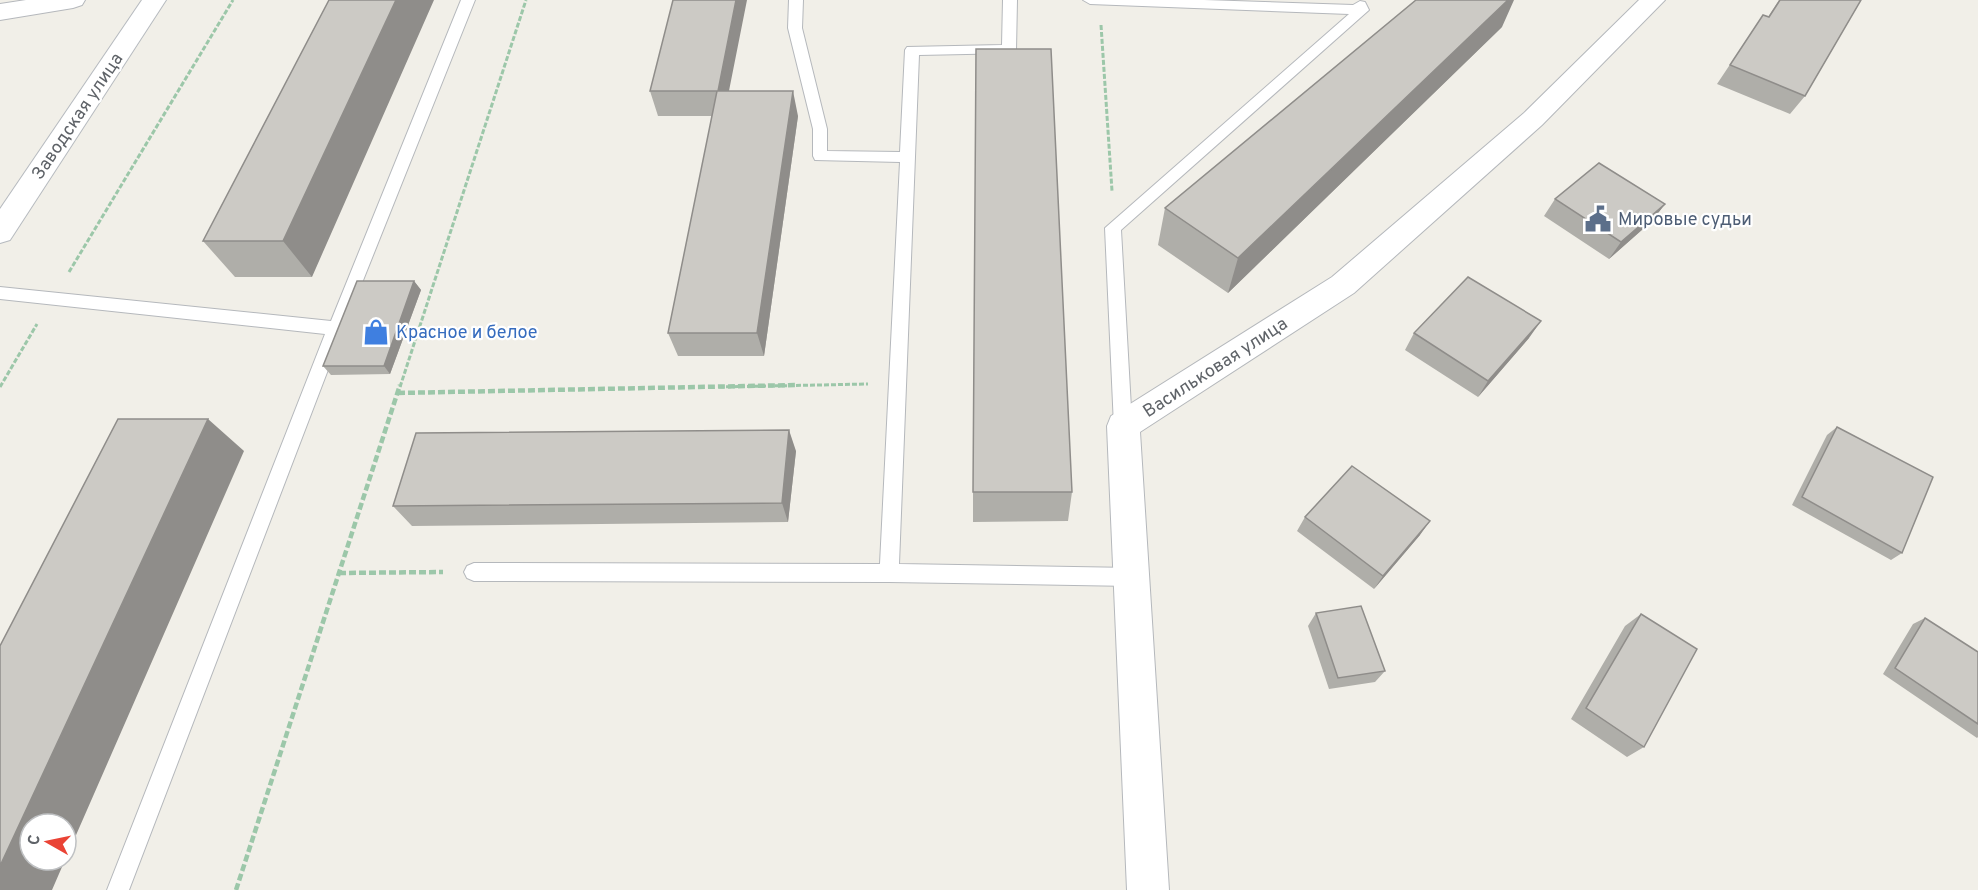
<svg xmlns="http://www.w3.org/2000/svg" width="1978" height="890" viewBox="0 0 1978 890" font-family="Overpass,sans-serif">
  <rect width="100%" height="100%" fill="#f1efe8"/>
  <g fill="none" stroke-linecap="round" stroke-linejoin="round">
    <g stroke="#b5b8bc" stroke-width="2">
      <path id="lane" d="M461,0H475L344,328L129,890H107L325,334L0,299V287L331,321Z
        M789,0H803L802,28L827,129V151L900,152L905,50L907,47L1002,45L1003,0H1017L1016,50L1014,53L919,55L899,564L1132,568L1139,571L1142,577L1139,583L1132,586L889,582L474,581L467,578L464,572L467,566L474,563L880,564L900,162L815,160L813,156V129L788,28Z
        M1083,0H1204L1353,5L1360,1L1365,2L1369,10L1121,230L1132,426L1129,431L1123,433L1117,431L1114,426L1105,228L1349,14L1090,4Z"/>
    </g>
    <g stroke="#b5b8bc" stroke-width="2">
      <path id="street" d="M26,0H85L82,5L73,8L0,20V4Z
        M1639,0H1665L1542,125L1354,293L1140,432L1169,890H1127L1107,426L1111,416L1332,277L1524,113Z"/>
    </g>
    <g stroke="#b6babf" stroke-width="2">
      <path id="secondary" d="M142,0H166L10,240L0,243V209Z"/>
    </g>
    <path stroke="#9cc7a9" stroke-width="3" stroke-dasharray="5 2" stroke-linecap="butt" d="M1101,25L1112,191
      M69,272L233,0
      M0,387L37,324
      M400,387L526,0
      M719,387L868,384"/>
    <path stroke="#9cc7a9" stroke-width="4.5" stroke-dasharray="7 3" stroke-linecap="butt" d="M398,393L797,385
      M339,573L443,572
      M236,890L400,385"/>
    <use href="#lane" fill="#fff" fill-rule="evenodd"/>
    <use href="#street" fill="#fff" fill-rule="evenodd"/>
    <use href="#secondary" fill="#fff" fill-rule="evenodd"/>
  </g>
  <path fill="#afaea9" d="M329,0L312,277H235L203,241Z
    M1779,0H1861L1805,96L1790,114L1717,84L1763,15L1768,17Z
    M1502,27L1228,293L1158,245L1165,208Z
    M650,91H729L798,116L764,356H678L668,333L712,116H658Z
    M1555,199L1665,204L1652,221L1609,259L1544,216Z
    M414,281L421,290L390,374L331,375L323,366Z
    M1414,333L1529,338L1478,397L1405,350Z
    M1837,427L1902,553L1891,560L1792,505L1827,435Z
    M796,451L788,522L412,526L393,506Z
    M973,492H1072L1068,521L973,522Z
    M1305,517L1420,535L1374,589L1297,531Z
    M1316,613L1385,671L1375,682L1329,689L1308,626Z
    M1641,614L1644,747L1627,757L1571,719L1625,626Z
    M1925,618L1978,652V737L1977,738L1883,674L1913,624Z"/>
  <path fill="#8f8d8a" d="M396,0H434L312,277L283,241Z
    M736,0H747L724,116L718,91Z
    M1508,0H1514L1502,27L1228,293L1238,258Z
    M793,91L798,116L764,356L757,333Z
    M1665,204L1652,221L1609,259L1621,242Z
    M414,281L421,290L390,374L384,366Z
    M1541,321L1529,338L1478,397L1488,381Z
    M208,419L244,451L66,858V824H30V860H65L52,890H0V866Z
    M789,430L796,451L788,522L782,503Z
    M1430,521L1420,535L1374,589L1383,576Z"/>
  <path fill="#cccac5" stroke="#8f8d8a" stroke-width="1.5" d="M329,0H396L283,241H203Z
    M673,0H736L718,91H793L757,333H668L717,91H650Z
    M1416,0H1508L1238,258L1165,208Z
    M1780,0H1861L1805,96L1730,65L1763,15L1769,17Z
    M976,49H1051L1072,492H973Z
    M1599,163L1665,204L1621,242L1555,199Z
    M1468,277L1541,321L1488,381L1414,333Z
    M357,281H414L384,366H323Z
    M118,419H208L0,866V646Z
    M1837,427L1933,477L1902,553L1802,497Z
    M789,430L782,503L393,506L416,433Z
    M1352,466L1430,521L1383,576L1305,517Z
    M1361,606L1385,671L1338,678L1316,613Z
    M1641,614L1697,649L1644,747L1586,708Z
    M1925,618L1978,652V724L1895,668Z"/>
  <defs>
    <g id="civic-bare" transform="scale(2.07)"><path d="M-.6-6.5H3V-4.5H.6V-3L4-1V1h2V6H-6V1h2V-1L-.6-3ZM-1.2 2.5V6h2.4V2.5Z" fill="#5c6f8a" stroke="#fff" stroke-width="2.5" paint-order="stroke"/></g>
    <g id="shop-bare" transform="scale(2.07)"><path d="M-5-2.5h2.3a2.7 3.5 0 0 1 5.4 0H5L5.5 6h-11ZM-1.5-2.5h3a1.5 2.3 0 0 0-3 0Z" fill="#3f7fe0" stroke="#fff" stroke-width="2.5" paint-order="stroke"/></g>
  </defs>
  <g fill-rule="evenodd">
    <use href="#civic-bare" x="1598" y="219"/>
    <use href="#shop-bare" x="376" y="332"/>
  </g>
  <g text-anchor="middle" stroke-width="4.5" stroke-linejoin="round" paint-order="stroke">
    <g font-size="18" fill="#5f6368" stroke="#fff">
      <text transform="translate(77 116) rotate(-56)" y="6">Заводская улица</text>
      <text transform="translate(1215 367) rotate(-33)" y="6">Васильковая улица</text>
    </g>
    <g font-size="18" fill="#4e5e75" stroke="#fff" text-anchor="start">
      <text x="1618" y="225">Мировые судьи</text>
    </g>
    <g font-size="18" fill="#366cbe" stroke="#fff" text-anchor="start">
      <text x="396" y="338">Красное и белое</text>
    </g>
  </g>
  <g transform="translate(48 842) rotate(279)"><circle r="28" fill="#ffffff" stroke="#bfc1c3" stroke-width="1.5"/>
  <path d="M0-4.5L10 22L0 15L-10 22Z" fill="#ea4335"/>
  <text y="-9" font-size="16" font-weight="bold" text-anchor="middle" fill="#5f6368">С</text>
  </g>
</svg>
